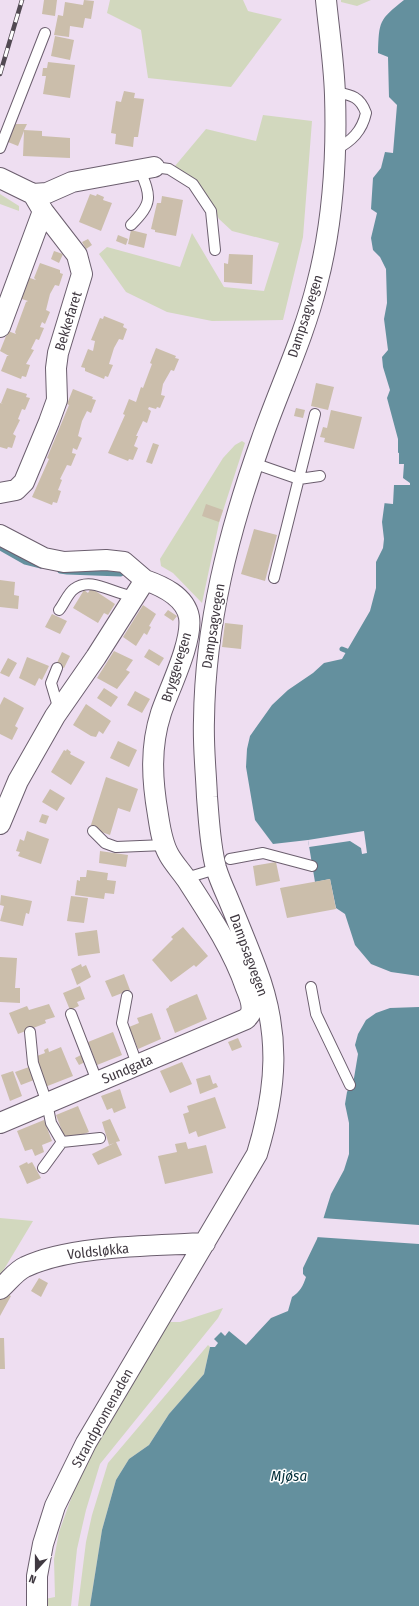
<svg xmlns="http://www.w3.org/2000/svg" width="419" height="1606" viewBox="0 0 419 1606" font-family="'Fira Sans Condensed',sans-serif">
  <rect width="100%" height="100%" fill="#eedef1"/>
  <path fill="#d2d8be" d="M110,0H243L248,11L282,19L231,87L148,78L141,30L107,13Z
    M341,0H371L357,6L341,2Z
    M263,115L312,121L303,237L283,320L212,321L167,312L126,292L99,254L107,247L180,267L192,233L224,287L264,291L279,243L232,231L219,219L202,188L175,166L206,129L256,141Z
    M0,194L19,206V211L0,204Z
    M242,441L245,443L219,523L202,603L173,573L161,566L160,559L223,458L235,445Z
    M0,1218L33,1221L0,1276Z
    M223,1308L218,1318L100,1464L86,1510L77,1549L71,1606H46L45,1599L55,1597L54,1559L59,1532L81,1471L169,1322H180Z
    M208,1345L210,1347L204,1374L169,1414L149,1445L129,1459L116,1480L102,1530L90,1606H78L86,1542L92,1515L108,1463Z"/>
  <path fill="#64909e" d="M404,0H419V976L391,972L371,964L355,945L345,914L336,908L330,879L315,882L308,840L273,844L255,820L246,767L247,749L250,736L272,705L288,690L313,673L324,663L342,659L370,611L376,588V562L383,548L384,539L382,522L385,500L398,455V439L387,398L390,390L383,367L382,357L388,350L384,319L387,303L386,269L380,257L373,250L371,238L377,213L371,209L373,178L381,168L385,152L393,153L397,105L389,97L388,57L378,53C379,21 379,20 404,0Z
    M419,1007V1606H90L102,1530L116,1480L129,1459L149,1445L169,1414L204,1374L210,1347H215L218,1343L214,1339L221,1332L225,1336L229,1331L246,1345L271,1318L288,1311L292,1297C300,1292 303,1286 306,1277L303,1274V1268L317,1239L331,1194L344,1170L349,1154V1123L345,1104L347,1092L354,1078L358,1054L355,1045L358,1034L366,1020L376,1013L390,1008Z"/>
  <path fill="#eedef1" d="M396,452L399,453V464H404L403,478L410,483V485H394L393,504L383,503L386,466Z
    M364,831L367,853L362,854L361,848L350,841L309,847L308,840Z
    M322,1218L419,1225V1244L316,1237Z"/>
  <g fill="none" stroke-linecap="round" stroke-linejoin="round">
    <path stroke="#64909e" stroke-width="5" d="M0,548L25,562L41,566
      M60,571L67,572L121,574
      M342,649L347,651"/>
  </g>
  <path fill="#cbbeab" d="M44,0H57L55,16L42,14Z
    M84,0L94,1L91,19L85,18L83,28L70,26L69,37L54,35L58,15L63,16L65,2L83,5Z
    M55,36L74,40L70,60L51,56Z
    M48,62L75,65L70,98L43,94L46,76H42L43,68H47Z
    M124,91L135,93L134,98L144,99L138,137H134L133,147L115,144L116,134L111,133L116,101L121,102Z
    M15,124H27L24,130L42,131V136L70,138V158L23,156L24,131L18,146L8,142Z
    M90,194L96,196L97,194L104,197L103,200L112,203L101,231L79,222Z
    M162,196L183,200L176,236L155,232V230L151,229L157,203H161Z
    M131,230L147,234L144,248L128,244Z
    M118,235L128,239L126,245L116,241Z
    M88,239L92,245L86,249L82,242Z
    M54,251L63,254L59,263L51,259Z
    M229,254L253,255L252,284L224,282V263L228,264Z
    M40,263L60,270V273L63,274L59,286L55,285L50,294L46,310L50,312L45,324L42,322L40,327L44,328L39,340L36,339L31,349L34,350L26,364L30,365L26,377L22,376L21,379L1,371L7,356H9L0,351L8,331L16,334L15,332L26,302L28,301L19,298L27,277L36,280L34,278Z
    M104,316L124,324L123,327L127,329L123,340L119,339L114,348L109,364L113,365L108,377L105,376L104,379L85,371V368L81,367L88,349L93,351L95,341L91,340L100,318L103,319Z
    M156,348L176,356L175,358L179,359L174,371L171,370L163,384L161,395L165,396L160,408L157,407L156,409L149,407L148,409L151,411L147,423L143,421L136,436H138L134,446L138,448L133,460L129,459L128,461L108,453L125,415L123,414L129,399L136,402L141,387L143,388L152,364L150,363Z
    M316,383L334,387L328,410L311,406Z
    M7,388L27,394L26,397L30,398L25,410L22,409L18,419L20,420L13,434L16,436L12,448L8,447L7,449L0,447V403L3,404L1,403Z
    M73,389L93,397L92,399L96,400L91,413L87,411L82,421L78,436L82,438L77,450L73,448L72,453L76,454L71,466L67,465L60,479L62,480L58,490L61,491L57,503L53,502L52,505L32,497L49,459L47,458L69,405L67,404Z
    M296,408L305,410L303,418L294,416Z
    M331,410L362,417L354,449L324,442L325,438L320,437L323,427L327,428Z
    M153,443L159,445L152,464L146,462Z
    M206,504L223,510L219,522L202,516Z
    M254,529L277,535L265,581L241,574Z
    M0,580L15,582L14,595L19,596L18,609L0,607Z
    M91,588L115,604L108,615L104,613L98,623L73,608L84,590L88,593Z
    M143,605L156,614L149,626L151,627L147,635L144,633L136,646L123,637Z
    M168,610L177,616L173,621L164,615Z
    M52,614L67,621L60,634L45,627Z
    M225,623L243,625L241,649L222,647Z
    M149,649L164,658L159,666L144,657Z
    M114,651L133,660L126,670L130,672L117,689L97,678Z
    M62,652L70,656L64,668L56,665Z
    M27,657L49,666L42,680L39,678L35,686L19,678Z
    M8,658L17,663L9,677L0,673Z
    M104,688L118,697L111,707L97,698Z
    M135,691L150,699L142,713L127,705Z
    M4,697L24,708L15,726L18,728L12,740L0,734V705Z
    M86,704L111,721L103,734L99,731L96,737L91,736L73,725Z
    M118,741L137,750L129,767L110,758Z
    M67,749L71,752L70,754L85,762L71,785L51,772L64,750L66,751Z
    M106,777L138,789L130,812L118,808L110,835L90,828Z
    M50,789L65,798L57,811L42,802Z
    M42,814L49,816L46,824L39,822Z
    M27,831L49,839L41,864L18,856L20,852L16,851L20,839L24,841Z
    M100,851L128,855L126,867L99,863Z
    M276,862L280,881L256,886L253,866Z
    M87,870L108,873L107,880L116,881L114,894L105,893L104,899L75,895L77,880L80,881V877H86Z
    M330,879L336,909L287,918L280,888Z
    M1,895L32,901L29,914L26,913L23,926L0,921L4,906L0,905Z
    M71,896L88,898L84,923L67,921Z
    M183,927L208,956L196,967L194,965L171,982L152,960L173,939L171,937Z
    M97,930L100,953L78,956L75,933Z
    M0,957L17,958L15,988H20V1003L0,1002Z
    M81,964L82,967L86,965L91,977L77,985L71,969Z
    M124,974L130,990L112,997L105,981Z
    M80,986L85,999L77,1002L79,1006L70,1010L63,993Z
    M197,994L207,1019L175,1033L166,1009L169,1007V1006Z
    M49,1004L55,1017L45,1020L46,1023L18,1034L9,1013L27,1006L29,1010Z
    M152,1013L161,1039L138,1049L129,1027L139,1023L137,1018Z
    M113,1032L122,1055L97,1065L88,1042Z
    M238,1038L242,1047L232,1051L228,1042Z
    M61,1047L73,1076L45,1087L36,1064L39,1063L37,1056L45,1053L44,1050L48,1048L49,1052Z
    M81,1055L85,1062L79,1065L75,1058Z
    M182,1062L192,1084L170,1093L160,1071Z
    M29,1067L34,1080L21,1085L15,1072Z
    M13,1071L22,1096L10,1101L1,1075Z
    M210,1075L213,1084L216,1083L218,1087L200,1094L196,1079Z
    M120,1089L126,1108L114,1113L112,1108L107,1110L101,1096Z
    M215,1097L226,1128L198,1137L196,1131L189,1134L183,1114L189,1112L187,1106Z
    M78,1106L89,1132L66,1141L60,1132L62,1131L56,1115Z
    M110,1119L120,1141L116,1142L122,1155L98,1165L92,1154L114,1143L109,1145L102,1122Z
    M44,1120L52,1141L42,1145L44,1152L35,1156L32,1149L25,1151L17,1131Z
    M186,1142L188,1149L206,1145L213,1173L165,1184L158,1156L177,1152L175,1144Z
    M27,1162L28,1164L32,1162L41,1178L27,1184L19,1166Z
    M39,1278L48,1283L41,1297L31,1291Z
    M2,1291L11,1296L0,1316V1294Z
    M0,1338H4L5,1369H0Z"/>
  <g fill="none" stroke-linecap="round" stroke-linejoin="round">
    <g stroke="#6b5e6e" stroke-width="12">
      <path id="service" d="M335,92C351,95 360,96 366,113C362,131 352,141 335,150
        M0,148L45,33
        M154,167L169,169L193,184L211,211L215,250
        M131,225C153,203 151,197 140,170
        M253,463L299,479L320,476
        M274,578L315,414
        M59,610C64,604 68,593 74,589C92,575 115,596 135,596
        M57,668L51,683L59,710
        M93,831L105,843L116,847L165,845
        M230,859L263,853L312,866
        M186,878L216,869
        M311,987L316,1014L350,1085
        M127,996L122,1023L137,1064
        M71,1014L97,1081
        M30,1032L33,1063L47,1103L51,1123L62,1142
        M43,1168L62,1142L100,1138"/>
    </g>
    <g stroke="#6b5e6e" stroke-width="22">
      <path id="minor" d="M0,178L33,194L47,193L72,182L154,167
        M0,327L43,211
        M0,493L16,490L24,482L49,422L57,400L56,368L58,353L82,274L77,255L43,211L33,194
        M0,535L44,558L64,562L106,560L124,562L145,580
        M0,824L18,781L55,716L96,657L145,580C162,586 185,596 189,617C193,642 169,689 161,713C150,747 152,780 158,815C160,828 162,843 169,855C174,864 181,871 187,880C209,914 233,950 246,988C249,995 253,1005 251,1012C251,1014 248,1017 246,1019L0,1123
        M0,1289C8,1282 16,1271 25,1267C71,1245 154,1246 205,1243
        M37,1606V1576L43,1544L55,1506L86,1443L257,1154C277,1088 281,1033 256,968C247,944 237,920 227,896C223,887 219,878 216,868C210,846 209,821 207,797C206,772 203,746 204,720C205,624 229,531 261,441C279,389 304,337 317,284C333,223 337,158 335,95C334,63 329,31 326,0"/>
    </g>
    <use href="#service" stroke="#fff" stroke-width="10"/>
    <use href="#minor" stroke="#fff" stroke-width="20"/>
    <g stroke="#524a53" stroke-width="4.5">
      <path id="rail" d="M0,74L22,0"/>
    </g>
    <use href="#rail" stroke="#fff" stroke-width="3" stroke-dasharray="9" stroke-linecap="butt"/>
  </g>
  <g text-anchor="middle" stroke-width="3" stroke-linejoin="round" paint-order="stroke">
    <g font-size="14" fill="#403941" stroke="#fff">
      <text transform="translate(305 316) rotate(-72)" y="5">Dampsagvegen</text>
      <text transform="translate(68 321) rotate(-73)" y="5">Bekkefaret</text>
      <text transform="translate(213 626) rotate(-81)" y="5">Dampsagvegen</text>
      <text transform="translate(176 667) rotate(-73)" y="5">Bryggevegen</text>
      <text transform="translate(249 955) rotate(70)" y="5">Dampsagvegen</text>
      <text transform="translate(127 1069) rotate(-23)" y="5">Sundgata</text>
      <text transform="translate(98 1251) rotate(-6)" y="5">Voldsløkka</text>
      <text transform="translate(102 1418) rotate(-61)" y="5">Strandpromenaden</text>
    </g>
    <g font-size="15" font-style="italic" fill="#04303b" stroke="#fff">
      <text x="289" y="1481">Mjøsa</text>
    </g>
  </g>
  <g transform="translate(36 1570) rotate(201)" stroke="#ffffff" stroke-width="3" paint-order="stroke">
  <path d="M0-3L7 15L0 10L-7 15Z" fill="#403941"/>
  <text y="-6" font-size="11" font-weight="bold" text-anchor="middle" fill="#403941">N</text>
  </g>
</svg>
